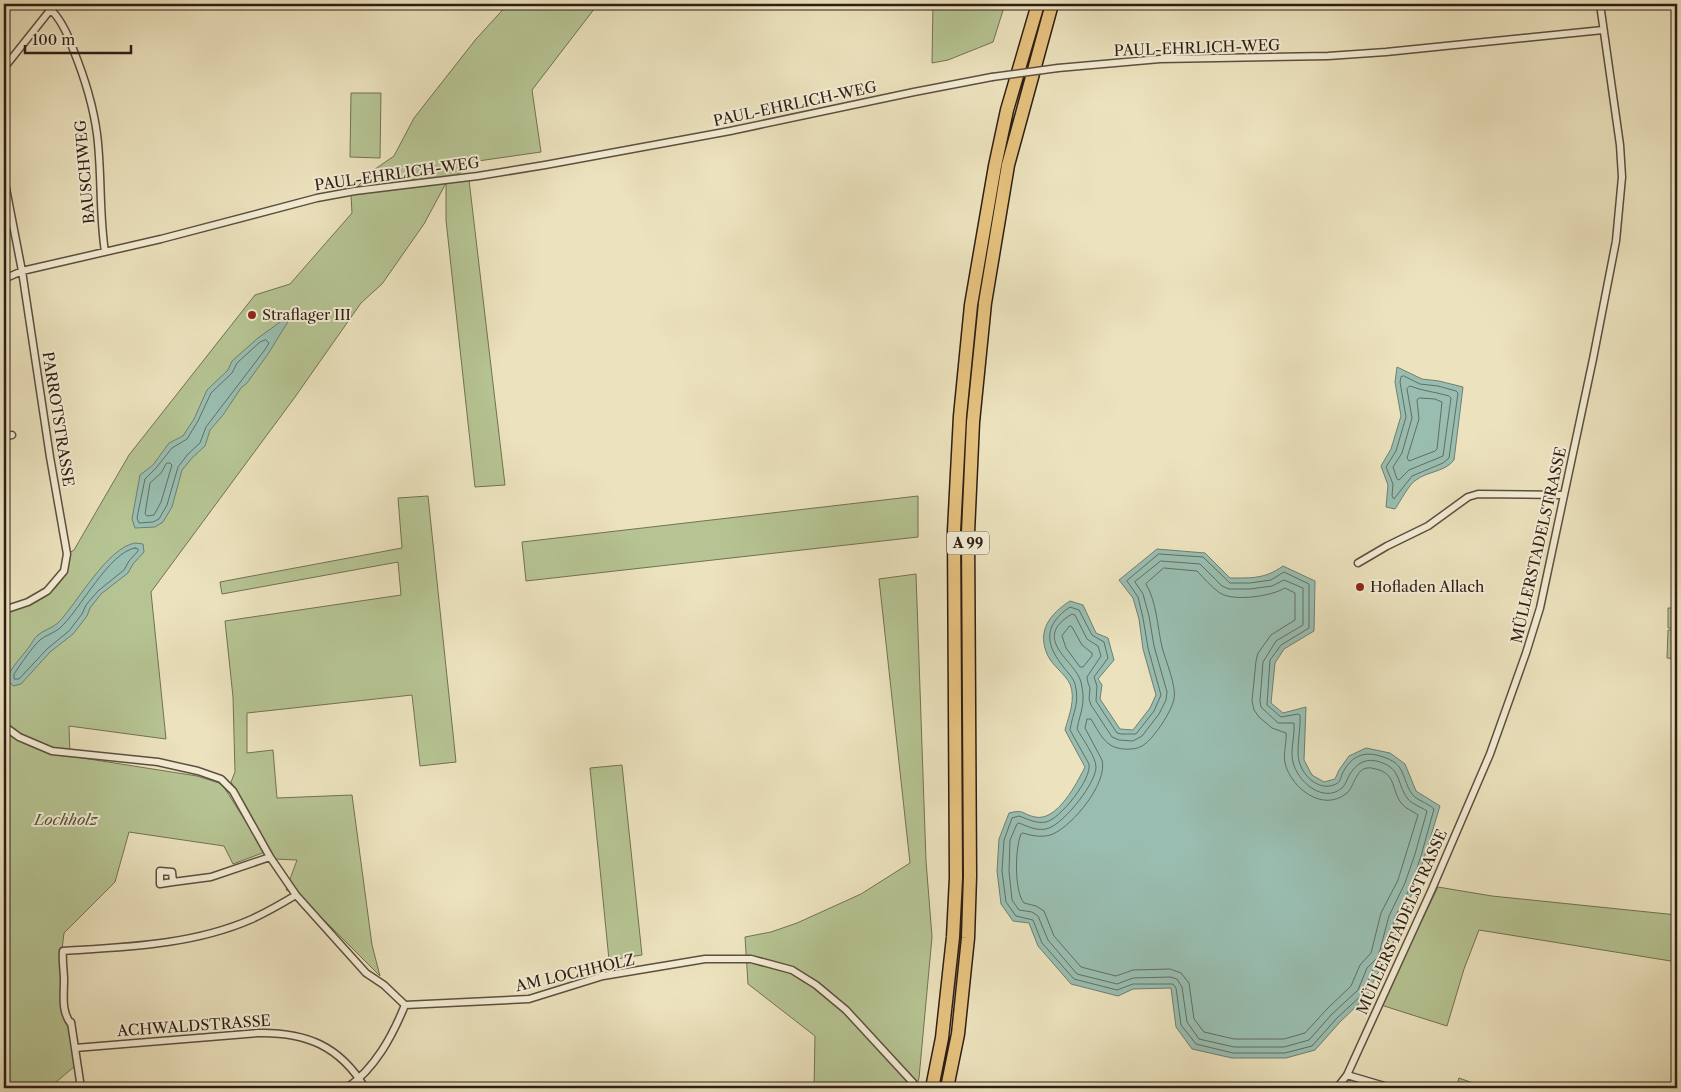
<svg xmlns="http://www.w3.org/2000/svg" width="1681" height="1092" viewBox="0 0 1681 1092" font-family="'Libre Caslon Text',serif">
  <rect width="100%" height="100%" fill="#ece3be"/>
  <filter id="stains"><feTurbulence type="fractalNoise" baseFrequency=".004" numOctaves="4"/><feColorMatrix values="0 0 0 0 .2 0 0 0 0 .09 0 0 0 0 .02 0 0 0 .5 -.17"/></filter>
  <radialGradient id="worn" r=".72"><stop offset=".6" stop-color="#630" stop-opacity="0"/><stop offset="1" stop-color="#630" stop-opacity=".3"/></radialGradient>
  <path fill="#b6c493" stroke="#727154" d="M508,4H598L532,90L541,152L478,161L447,181L469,180L505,485L475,487L446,220V183L424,224L382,284L361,303L295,397L151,592L166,739L69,726L70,756L197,776L222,784L265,852L233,864L224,846L129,832L115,882L64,933L60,966L75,1048V1066L49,1088H4V613C27,606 55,598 65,573C67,566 68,559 69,553L74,550L129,455L255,295L290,284L352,213L351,195L368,174L394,156L414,118L476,39Z
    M933,4H1005L993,42L948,60L932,63Z
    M351,93H381L380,158L350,157Z
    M428,496L456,762L420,766L412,695L247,713V753L273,750L277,798L352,795L372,945L380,976L303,899L286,890L297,860L274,859L231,782L235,772L233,697L225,621L401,595L398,562L222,594L220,582L402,548L398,498Z
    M918,496V537L526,581L522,542Z
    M916,574L926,861L932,937L919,1078L916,1088H814L815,1036L748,984L745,937L771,932L797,923L861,894L910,863L879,579Z
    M1668,608H1677V628H1668Z
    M1668,630H1677V659L1667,658Z
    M622,765L642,955L609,960L590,768Z
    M1438,887L1492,896L1677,915V962L1479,930L1464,969L1447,1026L1381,1005Z
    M1459,1078L1487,1088H1456Z"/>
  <path fill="#99beb1" stroke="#6e7e73" d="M294,312L268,354L247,383L241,388L223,415L210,430L205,446L192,458L182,470L172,507L163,522L155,527L135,528L132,519L140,475L153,465L169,443L183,436L194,419L207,390L228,370L232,361L258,338Z
    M1397,367L1422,379L1439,381L1463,387L1454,460C1445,472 1428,471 1416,480C1409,484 1400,502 1395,509L1386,507L1388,485L1381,466L1391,449L1401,416L1395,382Z
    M135,543L143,544L144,552L133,564L128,573L101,594L90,608L87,616L73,634L50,652L21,684L13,686L7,679C11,667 21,658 29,647C32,643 34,638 38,635C44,630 52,628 58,623C78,602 107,548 135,543Z
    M1157,549L1205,553L1230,578C1252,578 1265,579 1283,566L1315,581L1314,631L1284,649L1275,663L1271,703L1283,713L1306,707L1304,760L1312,775L1324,782L1335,779L1339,770L1349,756L1366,748L1390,753L1405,764L1416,791L1440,806L1415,888L1399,919L1388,964L1377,974L1367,996L1340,1022L1315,1050L1286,1058H1232L1192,1049L1176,1027L1171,988L1133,989L1118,996L1071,984L1038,946L1029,923L1013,921L1001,904L997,871L999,839L1009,813C1025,809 1021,814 1035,817C1057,822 1077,783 1085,767L1065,730C1069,715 1076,699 1070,684C1065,674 1053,666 1048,656C1036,631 1050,614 1070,601L1083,605L1096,633L1108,638L1114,660L1098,679L1102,685L1100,699L1120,729L1133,730L1150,708L1156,695L1143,649L1139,619L1133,598L1119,580Z"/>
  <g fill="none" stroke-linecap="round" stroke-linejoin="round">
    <path stroke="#636e63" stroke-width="1" d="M266,340L269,343L264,351L206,427L200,443L188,454L178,467L167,505L159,519L153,522L139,523L137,518L145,479L156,468L172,448L187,439L198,421L211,393L232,373L237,363L260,342Z
      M1404,376L1420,384L1438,386L1456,391L1458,393L1449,458L1443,463L1412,476L1394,499L1392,496L1393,484L1386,467L1396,451L1406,417L1400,382L1401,377Z
      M1410,386C1422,391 1436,392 1449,396L1451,398L1443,456L1409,470L1399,480L1397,479L1393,467L1402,453L1412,418L1407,389Z
      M1420,398L1435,399L1442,402L1437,449L1435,451L1409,461L1407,458L1419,419L1417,400Z
      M167,463H170L172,465L161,502L154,515L147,516L145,514L150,483L161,473Z
      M135,548L138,549V551L129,561L124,570L98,591L86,605L82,614L69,631L47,649L19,679H14V674C21,664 32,647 40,640C46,635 54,633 60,628C80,610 109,552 135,548Z
      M1159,554L1203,557L1230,583H1250L1271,580L1284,572L1309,584V628L1281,645L1270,660L1267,705L1281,717L1298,714L1300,715C1301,728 1296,750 1299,761C1303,777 1320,792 1336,784C1340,782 1341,778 1342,774C1352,754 1366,750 1386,758C1406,765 1402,780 1412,794C1416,800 1428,803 1434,809L1421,856L1411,886L1395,917L1384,961L1372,971L1363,994L1337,1018L1312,1046L1285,1053H1233L1196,1044L1181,1025L1176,988L1173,984H1133L1117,990L1074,979L1042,943L1033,920L1016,916L1006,902L1002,871L1004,840L1012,818L1019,816C1028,819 1036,824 1046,822C1060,819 1092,779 1089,764L1070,730C1073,711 1080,704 1075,684C1073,677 1066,671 1062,665C1044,642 1045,624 1070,607L1079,610L1092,635L1104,642L1108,658L1094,677L1097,686L1096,701L1117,733L1121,734H1136L1154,711L1161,695L1148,648L1143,618L1138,597L1127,581Z
      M1161,561L1200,564L1222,586L1229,589H1250L1272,586L1284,580L1303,588V625L1276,641L1263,662L1260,701L1261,707L1278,723H1294C1295,736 1290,750 1293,762C1297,781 1323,804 1342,788C1346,784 1347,779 1350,774C1359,760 1370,757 1385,764C1401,771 1398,787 1408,799C1412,804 1421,807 1427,811L1415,854L1405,883L1389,916L1378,957L1367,968L1358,990L1332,1014L1309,1040L1284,1047H1234L1199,1039L1187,1022L1182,987L1177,979L1170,977L1133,978L1117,984L1077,974L1048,940L1038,916L1032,912L1019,910L1012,900L1009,871L1010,840L1017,824L1019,823C1029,827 1039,832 1049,828C1065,822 1096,783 1096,767C1096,757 1082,738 1077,729C1081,709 1086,704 1081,682C1075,660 1030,639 1072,614L1075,615L1087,639L1098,646L1101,656L1087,677L1088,683L1090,688L1089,699L1091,705L1112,737L1119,740L1133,741L1142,736L1159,714L1166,700L1167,692L1154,646L1149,616L1143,594L1135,582Z
      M1164,568L1197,571C1204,578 1211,587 1220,593C1234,602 1272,596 1285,588L1295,593V620L1271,635L1258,653L1256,661L1252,701L1254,710L1259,717L1272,728L1286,733C1287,742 1283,753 1285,763C1291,788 1323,813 1347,793C1354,787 1356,768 1368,768C1371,767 1373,769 1376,769C1397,774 1391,791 1402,804C1406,809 1413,811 1418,815L1398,880L1381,913L1371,953L1360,965L1351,986L1327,1009L1305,1033L1284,1039H1234L1204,1032L1194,1019L1189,983L1181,973L1170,969L1133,970L1116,976L1081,967L1054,936L1044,911L1036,906L1024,903C1014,891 1015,848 1021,834L1023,833C1032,836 1044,838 1053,834C1073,825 1108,783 1102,760L1085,728L1087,719H1091C1096,727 1101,738 1109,744C1116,750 1134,751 1142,746C1153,740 1172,711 1174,699C1177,687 1165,659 1162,647C1157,625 1157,603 1146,584Z
      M1070,626L1072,627L1082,645L1092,653V656L1083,667H1080L1066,648L1062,636Z"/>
    <g stroke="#5d4f3f" stroke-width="9">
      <path id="street" d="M50,9C61,19 68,35 73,49C84,76 93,104 97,134C102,173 99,213 105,252
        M4,68L55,4
        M1058,68L1160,59L1328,56L1386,52L1603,30
        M4,178L22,271L50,457L67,554L64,571L47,591L28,602L4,610
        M4,279L22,271L161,239L317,198L355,191L478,176L545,165L730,131L914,92L992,77
        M4,437L12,435
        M1358,563L1387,546L1428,526L1468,497L1478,494L1564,495
        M4,726L19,737L52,751L158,762L198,771L221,779L233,791L270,857L296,895L366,973L384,985L405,1005
        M173,882L160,884V871L172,872L173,882L211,877L270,857
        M405,1005L529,999L603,976L705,959H751L792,970L816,985L846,1010L918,1088
        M71,1022L81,1088
        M71,1024C61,1011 64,996 64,980C64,971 62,961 63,951C126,947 193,945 252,919C267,912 281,904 296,895
        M75,1048L258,1033C306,1032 340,1046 365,1088
        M1347,1075L1391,1088
        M347,1088C375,1068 392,1037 405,1005
        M1337,1088L1347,1075L1432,889L1490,754L1526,653L1540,608L1593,359L1616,241L1622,177L1620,145L1600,4"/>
    </g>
    <g stroke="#2d1e15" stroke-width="15">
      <path id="highway" d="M932,1088L942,1038L953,937L956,878L954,531L960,416L971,305L995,166L1007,110L1038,4
        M947,1088L958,1034L968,938L970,876L968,533L973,422L985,303L1008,165L1052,4"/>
    </g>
    <use href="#street" stroke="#f3edd5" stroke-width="6"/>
    <use href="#highway" stroke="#e6c27f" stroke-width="12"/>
    <g stroke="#5d4f3f" stroke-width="9" stroke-linecap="butt">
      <path id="street-bridge" d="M992,77L1058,68"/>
    </g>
    <use href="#street-bridge" stroke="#f3edd5" stroke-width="6"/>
  </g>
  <g fill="#8f2418" stroke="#f3edd5" stroke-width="2">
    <circle cx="252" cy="315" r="5"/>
    <circle cx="1360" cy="587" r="5"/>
  </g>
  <g text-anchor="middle" stroke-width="4" stroke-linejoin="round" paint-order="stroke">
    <rect fill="#f3edd5" stroke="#685c4f" stroke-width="1" x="947" y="531.5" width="42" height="23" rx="4"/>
    <g font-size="14" font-weight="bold" fill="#2d1e15">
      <text x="968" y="548">A 99</text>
    </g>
    <g font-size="15" fill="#2d1e15" stroke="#f3edd5">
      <text transform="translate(1197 48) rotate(-2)" y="5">PAUL-EHRLICH-WEG</text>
      <text transform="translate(795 104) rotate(-12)" y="5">PAUL-EHRLICH-WEG</text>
      <text transform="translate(85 172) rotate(-95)" y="5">BAUSCHWEG</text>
      <text transform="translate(397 174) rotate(-8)" y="5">PAUL-EHRLICH-WEG</text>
      <text transform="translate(58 419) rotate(81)" y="5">PARROTSTRASSE</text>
      <text transform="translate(1539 545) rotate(-77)" y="5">MÜLLERSTADELSTRASSE</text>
      <text transform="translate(1402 922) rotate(-66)" y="5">MÜLLERSTADELSTRASSE</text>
      <text transform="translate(575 973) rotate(-13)" y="5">AM LOCHHOLZ</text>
      <text transform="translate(194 1026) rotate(-4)" y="5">ACHWALDSTRASSE</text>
    </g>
    <g font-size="15" fill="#2d1e15" stroke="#f3edd5" text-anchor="start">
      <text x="262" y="320">Straflager III</text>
      <text x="1370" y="592">Hofladen Allach</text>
    </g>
    <g font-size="15" font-style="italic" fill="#56503b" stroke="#f3edd5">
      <text x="66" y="825">Lochholz</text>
    </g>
  </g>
  <rect width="1681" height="1092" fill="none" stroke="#ece3be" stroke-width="20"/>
  <rect x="5" y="5" width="1671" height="1082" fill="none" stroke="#2d1e15" stroke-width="2.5"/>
  <rect x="10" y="10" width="1661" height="1072" fill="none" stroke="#2d1e15"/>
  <path d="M25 45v8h106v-8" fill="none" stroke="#2d1e15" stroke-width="2.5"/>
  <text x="32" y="45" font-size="15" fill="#2d1e15" stroke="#f3edd5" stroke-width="4" paint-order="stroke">100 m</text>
  <rect width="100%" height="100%" filter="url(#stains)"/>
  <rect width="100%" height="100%" fill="url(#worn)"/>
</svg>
